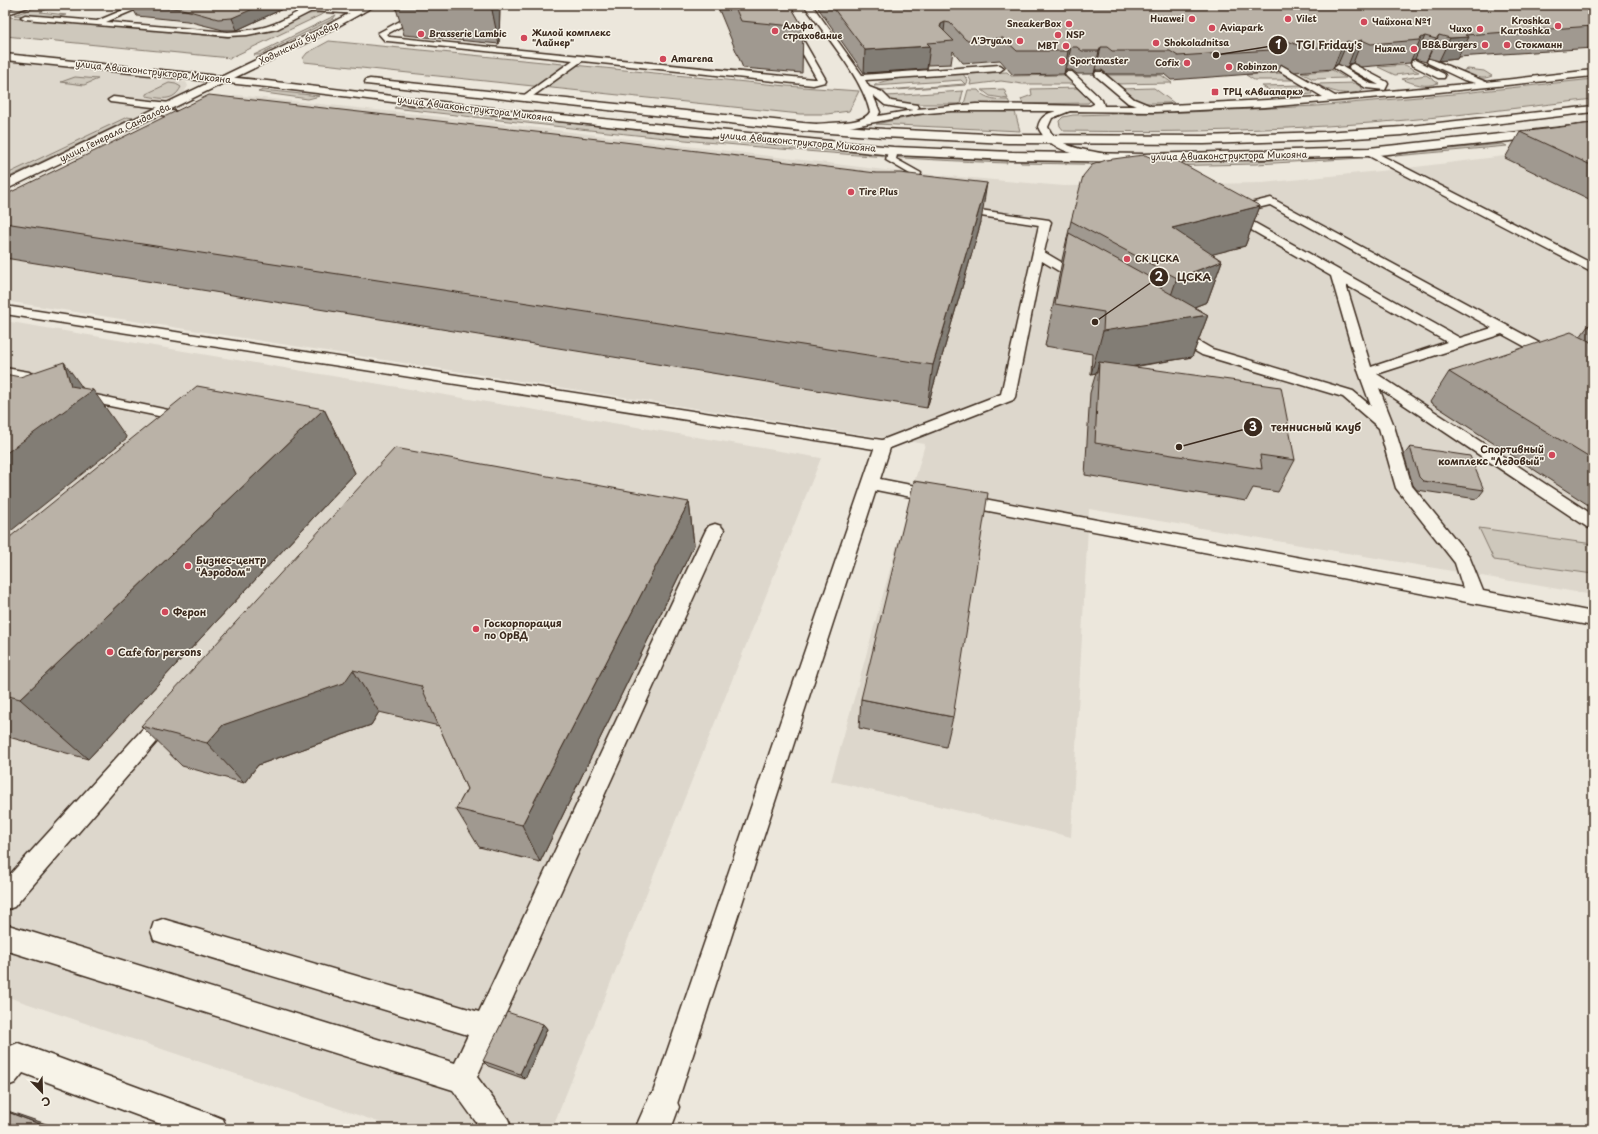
<svg xmlns="http://www.w3.org/2000/svg" width="1598" height="1134" viewBox="0 0 1598 1134" font-family="'Playpen Sans',sans-serif">
  <rect width="100%" height="100%" fill="#ece7dc"/>
  <filter id="ink" filterUnits="userSpaceOnUse"><feTurbulence type="fractalNoise" baseFrequency=".025" numOctaves="2"/><feDisplacementMap in="SourceGraphic" scale="8" xChannelSelector="R" yChannelSelector="G"/><feConvolveMatrix kernelMatrix="1 2 1 2 8 2 1 2 1" color-interpolation-filters="sRGB"/></filter>
  <g filter="url(#ink)">
    <path fill="#ddd7cc" d="M5,61L172,79L186,82L188,86L183,94L176,97L5,179Z
      M236,95L480,121L901,172L1064,186L1263,183L1399,169L1593,145V595L1089,509L1071,837L831,781L925,444L5,301V208Z
      M5,321L821,458L552,1129H399L5,996Z"/>
    <path fill="#cec8bc" stroke="#84796d" d="M43,5H59L40,12L66,15L50,18L14,15Z
      M317,13H325L230,58L5,36V18L10,17L227,37L269,32L308,14Z
      M336,15L333,19L260,55H254Z
      M329,41L787,86L859,91L849,111L827,114H800L304,62L303,58L307,53Z
      M1405,65L1419,72L1395,75L1378,67Z
      M1468,69L1484,71L1492,76C1482,81 1472,76 1463,73L1464,70Z
      M1332,70L1346,78L1313,79L1301,73Z
      M1007,72L1011,76L1065,75L1075,84H1022L1001,81L970,85L971,81L967,74Z
      M1281,73L1292,80H1254L1246,75Z
      M963,74L968,81L966,85L882,91L875,89L886,90L965,84L961,80L874,86C883,76 947,75 963,74Z
      M1104,75H1161L1172,83L1114,84Z
      M1426,75L1438,83C1426,88 1413,84 1402,79Z
      M75,77L98,79L84,85L61,82Z
      M1593,79V99C1535,106 1477,113 1418,119C1301,130 1182,133 1064,131L1060,126L1059,121L1063,117L1073,115L1188,112L1316,106L1453,94Z
      M169,83L176,84L181,87C173,103 160,98 146,96V94Z
      M1355,83L1362,88L1363,90C1348,97 1330,92 1317,84Z
      M1302,85L1311,91L1312,94L1281,97L1262,86Z
      M1079,88L1091,100L1088,103L1023,104L1021,99L1032,95L1031,89Z
      M1154,88L1174,103H1141L1136,101L1120,89Z
      M1004,89L1008,99L990,96L982,90Z
      M263,90L320,96L308,99L258,92Z
      M968,90H978C984,99 998,100 1008,100L1010,104H964Z
      M963,91L960,104H901L893,102L887,96Z
      M399,105L808,148L897,156L1006,161L1007,163C802,156 598,131 394,108Z
      M969,111L1015,112L1020,131L876,124L934,112Z
      M127,117L133,118L5,179V175Z
      M1503,144L1507,146L1395,156L1405,153Z
      M1347,156L1363,158L1256,164L1157,166L1169,162L1253,161Z
      M1020,161L1119,162L1134,165L1021,163Z
      M1479,528L1593,544V574L1494,560Z"/>
    <g fill="none" stroke-linecap="round" stroke-linejoin="round">
      <g stroke="#3b2a1e" stroke-width="3">
        <path id="lane" d="M23,5H34L5,15V11Z
          M135,5H146L106,22L228,32C242,31 257,30 271,25C289,19 304,5 323,5L320,7L359,10L363,12L359,14L312,11L277,29L247,35L228,36L25,19L21,17L25,15L97,21Z
          M430,5H440L387,34L390,37L813,79H817L775,5H783L826,80L825,82L813,85L582,61L526,101L521,98L523,96L573,60L388,41H385L378,33Z
          M804,5H812L862,75L1000,65L1004,68L1000,71L865,80L869,87L882,92L891,101L917,105L919,107L917,109L976,104L1090,106L1094,104V103L1066,76L1065,74L1066,72H1072L1102,100L1104,106H1137L1128,103L1096,76L1095,74L1096,72H1102L1134,99L1151,106L1323,97L1278,70L1277,68L1281,65L1335,96L1476,83L1464,80L1428,63L1427,61L1428,59H1431L1486,82L1593,70V76L1429,93L1265,107L1155,112L1070,111L1052,118L1048,127C1057,149 1090,150 1110,155L1111,157L1106,160C1083,157 1048,151 1038,127C1040,117 1046,114 1056,111H951L917,114L849,127L812,129L810,127L812,125C826,121 862,126 870,112C862,77 825,35 804,5ZM873,95L885,105L913,110L878,116L880,112Z
          M1415,60L1444,74L1445,76L1444,78H1438L1412,65L1411,63L1412,61Z
          M1353,64L1387,82L1388,84L1385,90L1366,88L1334,68L1338,65L1341,66L1371,84L1379,85L1350,69L1349,67L1350,65Z
          M113,97L170,103L175,106L170,109L110,102L108,100Z
          M158,109L193,114L198,117L193,120L155,114L153,112L155,110Z
          M893,148L898,151L896,159L921,173L917,187L913,188L908,185L910,174L886,160L888,151Z
          M1369,149L1593,264V273L1365,154L1364,152L1365,150Z
          M1271,198L1593,372V382L1588,381L1502,334L1377,374L1593,515V529L1587,527L1379,388L1394,426L1412,486L1469,556L1483,591L1593,612V626L957,505L955,501L957,497L963,495L1463,588L1455,563L1396,488L1379,428L1343,397L1202,355L1169,336L1167,333L1169,330H1179L1212,349L1353,391L1371,406L1359,373L1331,276L1227,216L1225,214L1229,208ZM1270,205L1492,328L1460,338L1237,213ZM1346,285L1447,342L1371,367Z
          M959,207L1049,220L1051,222L1044,252L1085,276L1087,279L1085,282H1077L1042,261L1015,397L1013,400L890,448L880,479L936,490L942,492L944,496L942,500L936,502L876,490L676,1107L672,1117L662,1121L652,1117L648,1107L874,449L5,314V306L882,440L1001,394L1039,225L955,212L953,210Z
          M5,368L29,372L50,386L52,389L50,392C38,395 31,385 21,380C17,377 10,377 5,376Z
          M76,391L173,411L187,432L184,435L179,437L174,435L163,417L71,398L69,395L71,392Z
          M715,524L721,526L724,530L477,1077L508,1119L512,1129H481L453,1090L5,950V924L455,1063L468,1035L163,943L154,940L151,931L154,922L163,919L479,1012L706,530L709,526Z
          M167,707L174,710L177,716L174,722L14,907L5,910V880L160,710Z
          M18,1043L213,1115L223,1119L227,1129H174L23,1073L15,1083L5,1087V1051L8,1047Z"/>
      </g>
      <g stroke="#3b2a1e" stroke-width="3">
        <path id="street" d="M365,5H376L326,33L5,190V181L320,29Z
          M662,1090L674,1095L679,1107L671,1129H635L650,1095Z"/>
      </g>
      <g stroke="#3b2a1e" stroke-width="3">
        <path id="secondary" d="M5,54L267,81L509,110L893,147L1012,152L1142,154L1369,148L1593,124V132L1369,156L1142,162L1012,160L893,155L509,116L267,87L5,60Z
          M370,79L803,123L884,129L1008,135L1204,136L1324,132L1402,127L1593,106V112L1402,135L1324,140L1204,144L1008,143L884,137L803,131L366,84L365,82L366,80Z"/>
      </g>
      <use href="#lane" fill="#f7f3e8" fill-rule="evenodd"/>
      <use href="#street" fill="#f7f3e8" fill-rule="evenodd"/>
      <use href="#secondary" fill="#f7f3e8" fill-rule="evenodd"/>
    </g>
    <path fill="#a09990" stroke="#3b2a1e" d="M131,5H291L237,30H223L187,21L137,16Z
      M395,5H500L499,44L404,35Z
      M717,5H790L803,27L802,73L743,68Z
      M816,5H1593V48L1458,57L1457,59L1439,61L1428,58L1426,62L1415,59L1411,60L1410,63L1361,67L1353,63L1349,64L1347,68L1338,64L1334,66L1333,69L1295,72L1281,64L1278,72L1171,80L1164,74H1107L1102,70H1096L1094,74H1077L1072,70H1066L1064,74L1013,75L1000,60L963,63L953,51L951,64L928,65L927,69L864,73Z
      M1593,123V201L1505,158L1520,132Z
      M5,195L981,222L927,408L5,258Z
      M1260,206L1245,246L1212,254L1222,261L1207,302L1194,307L1208,315L1192,357L1133,367L1295,460L1278,492L1253,488L1246,501L1085,475L1090,393L1096,373L1091,374L1092,354L1045,346L1062,261V260L1071,221Z
      M1593,324V508L1430,402L1449,372L1580,337L1588,326Z
      M324,409L355,473L88,759L5,736V537L8,538Z
      M1410,447L1484,490L1477,499L1417,490L1413,485L1404,455Z
      M689,502L694,545L540,862L479,847L456,809L467,789L439,726L379,712L371,725L258,765L244,783L182,766L141,726Z
      M861,699L953,717L946,747L859,728Z
      M543,1024L547,1029L525,1079L488,1066L483,1061Z"/>
    <path fill="#827d75" stroke="#3b2a1e" d="M256,5H291L237,30L232,18Z
      M491,5H500L499,44Z
      M945,22L943,41L939,42L941,24Z
      M1439,35L1428,58L1426,62L1436,39Z
      M1425,36L1415,59L1411,60L1421,38Z
      M1469,37L1457,59L1439,61L1450,38Z
      M1362,40L1353,63L1349,64L1347,68L1356,45L1358,41Z
      M1288,41L1286,49L1284,45Z
      M1348,41L1338,64L1334,66L1342,46V44Z
      M930,46L927,69L864,73L865,50Z
      M1071,47L1066,70L1064,74L1068,51Z
      M1101,47L1096,70L1094,74L1099,51Z
      M987,183L981,222L927,408L933,365Z
      M1260,206L1245,246L1159,268L1172,228Z
      M1222,261L1207,302L1163,319L1177,278Z
      M1162,284L1149,324L1208,315L1192,357L1098,372L1099,362L1096,373L1091,374L1103,331L1157,286Z
      M64,362L87,394L93,390L127,438L7,534L5,531V454L71,386Z
      M324,409L355,473L88,759L20,699Z
      M689,502L694,545L540,862L522,825Z
      M353,670L379,712L371,725L258,765L244,783L207,743L223,725Z
      M543,1024L547,1029L525,1079L520,1074Z
      M5,1110L61,1129H52L5,1111Z"/>
    <path fill="#bab2a7" stroke="#3b2a1e" d="M131,5H262L232,18L218,19L182,9Z
      M734,5H790L803,27L741,21Z
      M831,5H1593V26L1465,35L1469,37L1450,38L1439,35L1436,39L1425,36L1421,38L1420,40L1371,44L1362,40L1358,41L1356,45L1348,41L1342,44V46L1304,48L1288,41L1284,45L1286,49L1178,56L1170,51H1112L1107,47H1101L1099,51H1082L1077,47H1071L1068,51H1017L1003,38L966,40L950,23L945,22L941,24L940,27L954,41L927,43L930,46L865,50Z
      M209,95L624,142L876,173H900L987,183L933,365L5,223V195Z
      M1593,123V166L1520,132Z
      M1165,154L1260,206L1172,228L1222,261L1177,278L1071,221L1083,176L1092,165L1106,160L1135,156L1145,155L1152,158Z
      M1069,233L1162,284L1157,286L1208,315L1103,331L1104,312L1055,304Z
      M1593,324V329L1588,326Z
      M1571,332L1593,343V460L1449,372Z
      M64,362L71,386L93,390L5,454V374L20,377Z
      M1099,362L1281,387L1295,460L1260,455L1262,469L1095,443Z
      M197,386L324,409L20,699L5,695V541Z
      M1410,447L1470,456L1484,490L1423,481L1419,477Z
      M395,448L689,502L522,825L456,809L467,789L421,686L353,670L344,683L223,725L207,743L141,726Z
      M914,481L988,493L953,717L861,699Z
      M5,537L8,538L5,541Z
      M507,1012L543,1024L520,1074L483,1061Z
      M5,1111L52,1129H5Z"/>
  </g>
  <g fill="#d1495b" stroke="#f7f3e8" stroke-width="1.5">
    <circle cx="1192" cy="19" r="4"/>
    <circle cx="1288" cy="19" r="4"/>
    <circle cx="1364" cy="22" r="4"/>
    <circle cx="1069" cy="24" r="4"/>
    <circle cx="1558" cy="26" r="4"/>
    <circle cx="1212" cy="28" r="4"/>
    <circle cx="1480" cy="29" r="4"/>
    <circle cx="775" cy="31" r="4"/>
    <circle cx="421" cy="34" r="4"/>
    <circle cx="1058" cy="35" r="4"/>
    <circle cx="524" cy="38" r="4"/>
    <circle cx="1020" cy="41" r="4"/>
    <circle cx="1156" cy="43" r="4"/>
    <circle cx="1485" cy="45" r="4"/>
    <circle cx="1507" cy="45" r="4"/>
    <circle cx="1066" cy="46" r="4"/>
    <circle cx="1414" cy="49" r="4"/>
    <circle cx="663" cy="59" r="4"/>
    <circle cx="1062" cy="61" r="4"/>
    <circle cx="1187" cy="63" r="4"/>
    <circle cx="1229" cy="67" r="4"/>
    <rect x="1211" y="88" width="8" height="8" rx="2"/>
    <circle cx="851" cy="192" r="4"/>
    <circle cx="1127" cy="259" r="4"/>
    <circle cx="1552" cy="455" r="4"/>
    <circle cx="188" cy="566" r="4"/>
    <circle cx="165" cy="612" r="4"/>
    <circle cx="476" cy="629" r="4"/>
    <circle cx="110" cy="652" r="4"/>
  </g>
  <g text-anchor="middle" stroke-width="3" stroke-linejoin="round" paint-order="stroke">
    <g font-size="9" font-weight="bold" fill="#3b2a1e" stroke="#f7f3e8" text-anchor="start">
      <text x="1184" y="22" text-anchor="end">Huawei</text>
      <text x="1296" y="22">Vilet</text>
      <text x="1550" y="24" text-anchor="end">Kroshka<tspan x="1550" dy="10">Kartoshka</tspan></text>
      <text x="1372" y="25">Чайхона №1</text>
      <text x="1061" y="27" text-anchor="end">SneakerBox</text>
      <text x="783" y="29">Альфа<tspan x="783" dy="10">страхование</tspan></text>
      <text x="1220" y="31">Aviapark</text>
      <text x="1472" y="32" text-anchor="end">Чихо</text>
      <text x="532" y="36">Жилой комплекс<tspan x="532" dy="10">"Лайнер"</tspan></text>
      <text x="429" y="37">Brasserie Lambic</text>
      <text x="1066" y="38">NSP</text>
      <text x="1012" y="44" text-anchor="end">Л'Этуаль</text>
      <text x="1164" y="46">Shokoladnitsa</text>
      <text x="1477" y="48" text-anchor="end">BB&amp;Burgers</text>
      <text x="1515" y="48">Стокманн</text>
      <text x="1058" y="49" text-anchor="end">MBT</text>
      <text x="1406" y="52" text-anchor="end">Нияма</text>
      <text x="671" y="62">Amarena</text>
      <text x="1070" y="64">Sportmaster</text>
      <text x="1179" y="66" text-anchor="end">Cofix</text>
      <text x="1237" y="70">Robinzon</text>
      <text x="1223" y="95">ТРЦ «Авиапарк»</text>
      <text x="859" y="195">Tire Plus</text>
      <text x="1135" y="262">СК ЦСКА</text>
    </g>
    <g font-size="9" fill="#3b2a1e" stroke="#f7f3e8">
      <text transform="translate(299 43) rotate(-26)" y="3">Ходынский бульвар</text>
      <text transform="translate(153 72) rotate(6)" y="3">улица Авиаконструктора Микояна</text>
      <text transform="translate(475 109) rotate(7)" y="3">улица Авиаконструктора Микояна</text>
      <text transform="translate(115 133) rotate(-26)" y="3">улица Генерала Сандалова</text>
      <text transform="translate(798 142) rotate(5)" y="3">улица Авиаконструктора Микояна</text>
      <text transform="translate(1229 156) rotate(-1)" y="3">улица Авиаконструктора Микояна</text>
    </g>
    <g font-size="10" font-weight="bold" fill="#3b2a1e" stroke="#f7f3e8" text-anchor="start">
      <text x="1544" y="453" text-anchor="end">Спортивный<tspan x="1544" dy="12">комплекс "Ледовый"</tspan></text>
      <text x="196" y="564">Бизнес-центр<tspan x="196" dy="12">"Аэродом"</tspan></text>
      <text x="173" y="616">Ферон</text>
      <text x="484" y="627">Госкорпорация<tspan x="484" dy="12">по ОрВД</tspan></text>
      <text x="118" y="656">Cafe for persons</text>
    </g>
  </g>
  <path fill="none" stroke="#3b2a1e" stroke-width="1.5" d="M1216 55L1278 45M1095 322L1159 277M1179 447L1253 427"/>
  <g fill="#3b2a1e" stroke="#f7f3e8" stroke-width="1.5">
    <circle cx="1216" cy="55" r="4"/>
    <circle cx="1095" cy="322" r="4"/>
    <circle cx="1179" cy="447" r="4"/>
    <circle cx="1278" cy="45" r="10"/>
    <circle cx="1159" cy="277" r="10"/>
    <circle cx="1253" cy="427" r="10"/>
  </g>
  <g font-size="12" text-anchor="middle" font-weight="bold" fill="#fff">
    <text x="1278" y="49">1</text>
    <text x="1159" y="281">2</text>
    <text x="1253" y="431">3</text>
  </g>
  <g font-size="11" text-anchor="middle" font-weight="bold" fill="#3b2a1e" stroke="#f7f3e8" stroke-width="3" stroke-linejoin="round" paint-order="stroke">
    <text x="1329" y="49">TGI Friday's</text>
    <text x="1194" y="281">ЦСКА</text>
    <text x="1316" y="431">теннисный клуб</text>
  </g>
  <rect width="1598" height="1134" fill="none" stroke="#f7f3e8" stroke-width="20"/>
  <rect x="10" y="10" width="1578" height="1114" fill="none" stroke="#3b2a1e" stroke-width="1.5" filter="url(#ink)"/>
  <g transform="translate(42 1092) rotate(157)" stroke="#f7f3e8" stroke-width="3" paint-order="stroke">
  <path d="M0-3L7 15L0 10L-7 15Z" fill="#3b2a1e"/>
  <text y="-6" font-size="11" font-weight="bold" text-anchor="middle" fill="#3b2a1e">С</text>
  </g>
</svg>
